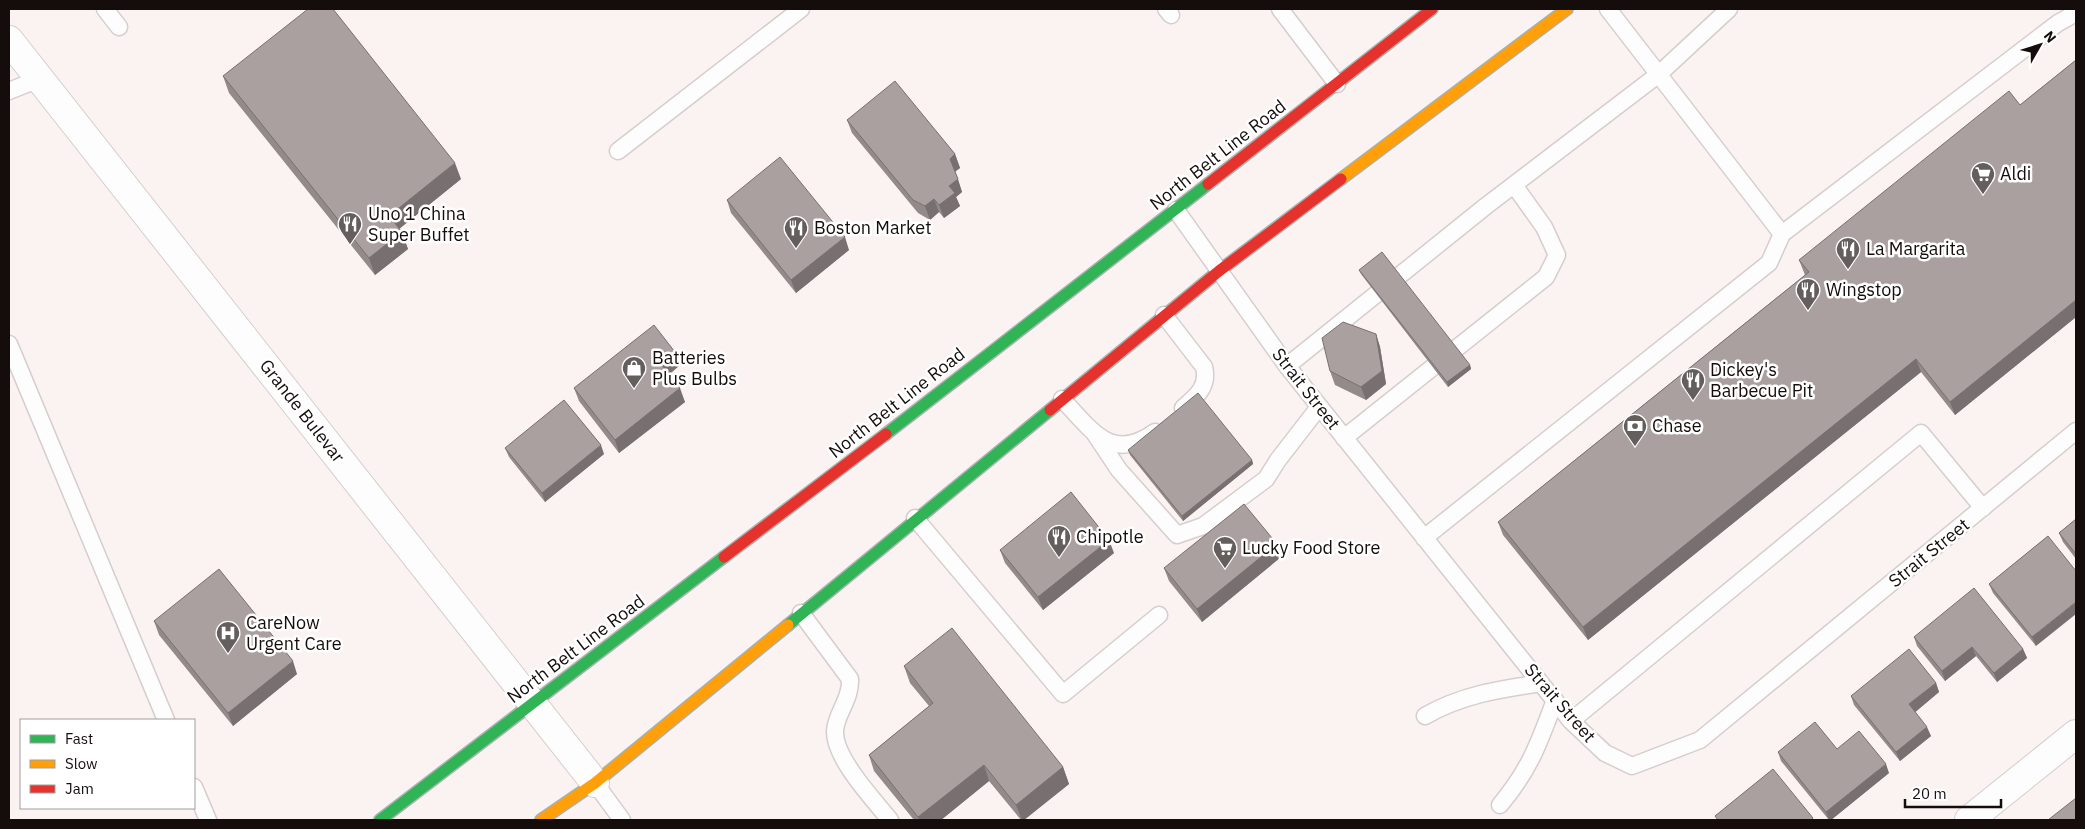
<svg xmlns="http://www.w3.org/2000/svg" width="2085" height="829" viewBox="0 0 2085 829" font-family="'IBM Plex Sans',sans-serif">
  <rect width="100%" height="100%" fill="#faf3f2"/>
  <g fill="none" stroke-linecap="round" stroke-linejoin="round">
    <g stroke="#d5cecd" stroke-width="19">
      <path id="lane" d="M105,9L119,27
        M1166,9L1171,15
        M1280,9L1337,84
        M1608,9L1782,234L2058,23L2076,13
        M9,91L39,79
        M618,151L801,9
        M1176,210L1287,366L1571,721L1605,753L1632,766L1700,740L2076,431
        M1164,315L1204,367C1209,386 1197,396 1183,408
        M9,344L166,720
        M1287,366L1486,206L1659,74L1729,9
        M1062,399C1091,429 1111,464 1155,432
        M1093,431L1119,470L1177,535L1203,526L1266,479L1278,460L1319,407
        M1344,438L1546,277L1557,255L1544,227L1514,185
        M915,518L1063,694L1159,615
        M1424,538L1769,263L1782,234
        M801,613L850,679C851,700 836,713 835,731C834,758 874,800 890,820
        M1425,716C1461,695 1500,689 1541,683
        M1571,721L1921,433L1983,508
        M595,783L622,820
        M194,787L208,820
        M1500,805C1530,769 1539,743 1555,700"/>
    </g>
    <g stroke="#d5cecd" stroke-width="30">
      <path id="street" d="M9,40L595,783
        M1969,820L2076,734"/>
    </g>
    <g stroke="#a6b2b0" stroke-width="14">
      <path id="fast" d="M886,434L1208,184
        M788,625L1050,410
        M380,820L724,557"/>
    </g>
    <g stroke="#a6b2b0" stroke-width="14">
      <path id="slow" d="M1341,179L1567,9
        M541,820L595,783L788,625"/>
    </g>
    <g stroke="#a6b2b0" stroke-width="14">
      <path id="jam" d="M1208,184L1432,9
        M1050,410L1219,271L1341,179
        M724,557L886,434"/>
    </g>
    <use href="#lane" stroke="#fefdfd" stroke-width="16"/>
    <use href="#street" stroke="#fefdfd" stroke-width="28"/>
    <use href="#fast" stroke="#30b455" stroke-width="11"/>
    <use href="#slow" stroke="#ff9f0a" stroke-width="11"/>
    <use href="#jam" stroke="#e5322d" stroke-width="11"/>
  </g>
  <path fill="#938a8a" d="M2076,60V317L1955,415L1921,372L1588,640L1503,535L1498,522L1805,275L1799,260L2020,105Z
    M223,76L461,179L399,229L408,249L375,275L229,93Z
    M847,120L955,154L960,168L955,172L962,192L956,197L960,206L944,218L939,212L930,220L918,213L852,133Z
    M727,200L849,250L796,293L731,213Z
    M1359,270L1470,365L1471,369L1448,387L1361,274Z
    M1376,334L1380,347L1386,384L1366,400L1335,385L1330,371Z
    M680,365L669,375L685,402L619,453L579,401L574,388Z
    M505,448L604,454L545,502L509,457Z
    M1128,450L1252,460L1253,464L1183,521L1130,455Z
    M2076,519V559L2063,542L2059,533Z
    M2048,536L2036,646L1993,593L1989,584Z
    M1000,550L1114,553L1043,610L1005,563Z
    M1281,557L1202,622L1169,581L1164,568Z
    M154,621L297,674L233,726L159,635Z
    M1914,637L2023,649L2027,658L1997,682L1976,656L1945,681L1917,646Z
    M904,666L1063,767L1069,784L1024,820H1021L989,781L941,820H914L874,771L869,755L929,706L910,683Z
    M1936,683L1939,692L1915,712L1931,736L1900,761L1854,705L1851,696Z
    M1778,752L1889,773L1831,820H1829L1781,761Z"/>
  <path fill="#787070" d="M955,154L960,168L954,172L950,159Z
    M455,163L461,179L394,233L389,216Z
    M958,179L962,192L956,197L960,206L944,218L939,205L949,186Z
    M934,199L939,212L930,220L925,206Z
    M402,232L408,249L375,275L369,258Z
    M845,237L849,250L796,293L791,280Z
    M2076,300V317L1955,415L1950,402Z
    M1376,334L1380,347L1386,384L1366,400L1361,387Z
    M675,352L680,365L665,377L661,364Z
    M1916,359L1921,372L1588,640L1583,627Z
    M1470,365L1471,369L1448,387L1447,382Z
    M680,388L685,402L619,453L615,440Z
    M601,445L604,454L545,502L542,493Z
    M1252,460L1253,464L1183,521L1182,516Z
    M1109,540L1114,553L1043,610L1038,597Z
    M1277,544L1281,557L1202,622L1197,609Z
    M2076,602V614L2036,646L2032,637Z
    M1972,647L1976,656L1945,681L1942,671Z
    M2023,649L2027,658L1997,682L1994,673Z
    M293,661L297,674L233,726L228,713Z
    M1936,683L1939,692L1913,714L1909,704Z
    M1927,727L1931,736L1900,761L1896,752Z
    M1886,764L1889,773L1831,820H1829L1826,812Z
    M984,765L989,781L941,820H919L918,817Z
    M1063,767L1069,784L1024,820H1022L1016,805Z"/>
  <path fill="#aba0a0" stroke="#787070" d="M308,9H333L455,163L389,216L402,232L369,258L223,76Z
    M2076,60V300L1950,402L1916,359L1583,627L1498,522L1809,272L1799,260L2009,91L2020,105Z
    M895,81L955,154L950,159L958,179L949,186L955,193L939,205L934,199L925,206L913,200L847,120Z
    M780,157L845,237L791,280L727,200Z
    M1382,252L1470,365L1447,382L1359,270Z
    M1343,322L1376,334L1382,371L1361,387L1330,371L1322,338Z
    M654,325L675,352L661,364L680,388L615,440L574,388Z
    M1198,393L1252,460L1182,516L1128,450Z
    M564,400L601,445L542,493L505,448Z
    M1071,492L1109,540L1038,597L1000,550Z
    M1244,504L1277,544L1197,609L1164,568Z
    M2076,519V554L2059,533Z
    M2048,536L2076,571V602L2032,637L1989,584Z
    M219,569L293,661L228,713L154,621Z
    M1974,588L2023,649L1994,673L1972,647L1942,671L1914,637Z
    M952,628L1063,767L1016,805L984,765L918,817L869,755L933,703L904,666Z
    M1909,649L1936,683L1909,704L1927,727L1896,752L1851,696Z
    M1815,722L1837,749L1859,731L1886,764L1826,812L1778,752Z
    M1773,769L1813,818L1811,820H1718L1715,816Z
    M2076,798V820H2048Z"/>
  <defs>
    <g id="supermarket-pin" transform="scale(1.25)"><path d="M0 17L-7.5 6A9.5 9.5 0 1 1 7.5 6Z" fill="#645e5c" stroke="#fff"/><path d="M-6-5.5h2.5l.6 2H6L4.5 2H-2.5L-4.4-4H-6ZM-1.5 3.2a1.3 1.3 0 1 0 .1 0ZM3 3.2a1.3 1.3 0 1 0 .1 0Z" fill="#fff"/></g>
    <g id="restaurant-pin" transform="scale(1.25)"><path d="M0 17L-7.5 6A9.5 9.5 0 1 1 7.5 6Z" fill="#645e5c" stroke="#fff"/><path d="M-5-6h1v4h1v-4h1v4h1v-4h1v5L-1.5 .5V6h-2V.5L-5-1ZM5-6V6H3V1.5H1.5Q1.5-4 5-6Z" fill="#fff"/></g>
    <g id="shop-pin" transform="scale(1.25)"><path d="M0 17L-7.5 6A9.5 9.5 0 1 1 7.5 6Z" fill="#645e5c" stroke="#fff"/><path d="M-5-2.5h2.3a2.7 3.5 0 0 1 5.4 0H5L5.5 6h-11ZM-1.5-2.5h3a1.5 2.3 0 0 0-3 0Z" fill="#fff"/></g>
    <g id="bank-pin" transform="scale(1.25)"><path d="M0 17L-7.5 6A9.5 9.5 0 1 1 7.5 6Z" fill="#645e5c" stroke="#fff"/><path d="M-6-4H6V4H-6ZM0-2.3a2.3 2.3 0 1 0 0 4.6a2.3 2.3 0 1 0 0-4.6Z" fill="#fff"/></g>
    <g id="hospital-pin" transform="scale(1.25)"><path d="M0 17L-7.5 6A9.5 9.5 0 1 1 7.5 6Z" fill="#645e5c" stroke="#fff"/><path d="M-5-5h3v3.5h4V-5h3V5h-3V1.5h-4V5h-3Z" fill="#fff"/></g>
  </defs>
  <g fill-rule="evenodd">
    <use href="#supermarket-pin" x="1983" y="174"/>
    <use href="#restaurant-pin" x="350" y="224"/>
    <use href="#restaurant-pin" x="796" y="228"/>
    <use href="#restaurant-pin" x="1848" y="249"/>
    <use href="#restaurant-pin" x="1808" y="290"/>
    <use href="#shop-pin" x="634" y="368"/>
    <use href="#restaurant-pin" x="1693" y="380"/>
    <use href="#bank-pin" x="1635" y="426"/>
    <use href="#restaurant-pin" x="1059" y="537"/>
    <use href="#supermarket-pin" x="1225" y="548"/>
    <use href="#hospital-pin" x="228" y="633"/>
  </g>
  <g text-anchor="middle" stroke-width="5" stroke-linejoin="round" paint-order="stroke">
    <g font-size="18" fill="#140d0c" stroke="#fff">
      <text transform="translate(1218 155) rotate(-38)" y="6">North Belt Line Road</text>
      <text transform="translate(1306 389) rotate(52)" y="6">Strait Street</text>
      <text transform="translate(897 403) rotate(-38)" y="6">North Belt Line Road</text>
      <text transform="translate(302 411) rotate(52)" y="6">Grande Bulevar</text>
      <text transform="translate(1929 553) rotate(-39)" y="6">Strait Street</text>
      <text transform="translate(576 649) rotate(-37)" y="6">North Belt Line Road</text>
      <text transform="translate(1560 703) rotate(49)" y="6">Strait Street</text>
    </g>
    <g font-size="18" fill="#140d0c" stroke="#fff" text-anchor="start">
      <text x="2000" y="180">Aldi</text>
      <text x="368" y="220">Uno 1 China<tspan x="368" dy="21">Super Buffet</tspan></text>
      <text x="814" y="234">Boston Market</text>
      <text x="1866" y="255">La Margarita</text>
      <text x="1826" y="296">Wingstop</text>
      <text x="652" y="364">Batteries<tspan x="652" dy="21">Plus Bulbs</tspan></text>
      <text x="1710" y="376">Dickey's<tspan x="1710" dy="21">Barbecue Pit</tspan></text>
      <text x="1652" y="432">Chase</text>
      <text x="1076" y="543">Chipotle</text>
      <text x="1242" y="554">Lucky Food Store</text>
      <text x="246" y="629">CareNow<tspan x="246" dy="21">Urgent Care</tspan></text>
    </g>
  </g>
  <rect width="2085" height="829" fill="none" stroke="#140d0c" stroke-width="20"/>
  <rect x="20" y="719" width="175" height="90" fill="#ffffff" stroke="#a19e9e"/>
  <rect x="30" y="735" width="25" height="8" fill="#30b455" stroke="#a19e9e"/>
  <text x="65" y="744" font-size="15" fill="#140d0c">Fast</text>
  <rect x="30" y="760" width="25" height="8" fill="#ff9f0a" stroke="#a19e9e"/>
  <text x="65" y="769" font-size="15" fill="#140d0c">Slow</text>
  <rect x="30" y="785" width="25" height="8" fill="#e5322d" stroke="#a19e9e"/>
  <text x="65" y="794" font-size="15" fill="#140d0c">Jam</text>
  <g transform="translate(2040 45) rotate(51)" stroke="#ffffff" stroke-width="4" paint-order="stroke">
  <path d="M0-4L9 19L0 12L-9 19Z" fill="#140d0c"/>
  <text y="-8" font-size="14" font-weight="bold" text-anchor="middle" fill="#140d0c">N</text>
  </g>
  <path d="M1905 799v8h96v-8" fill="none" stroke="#140d0c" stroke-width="2.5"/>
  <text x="1912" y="799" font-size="15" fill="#140d0c" stroke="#ffffff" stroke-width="4" paint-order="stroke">20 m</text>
</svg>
